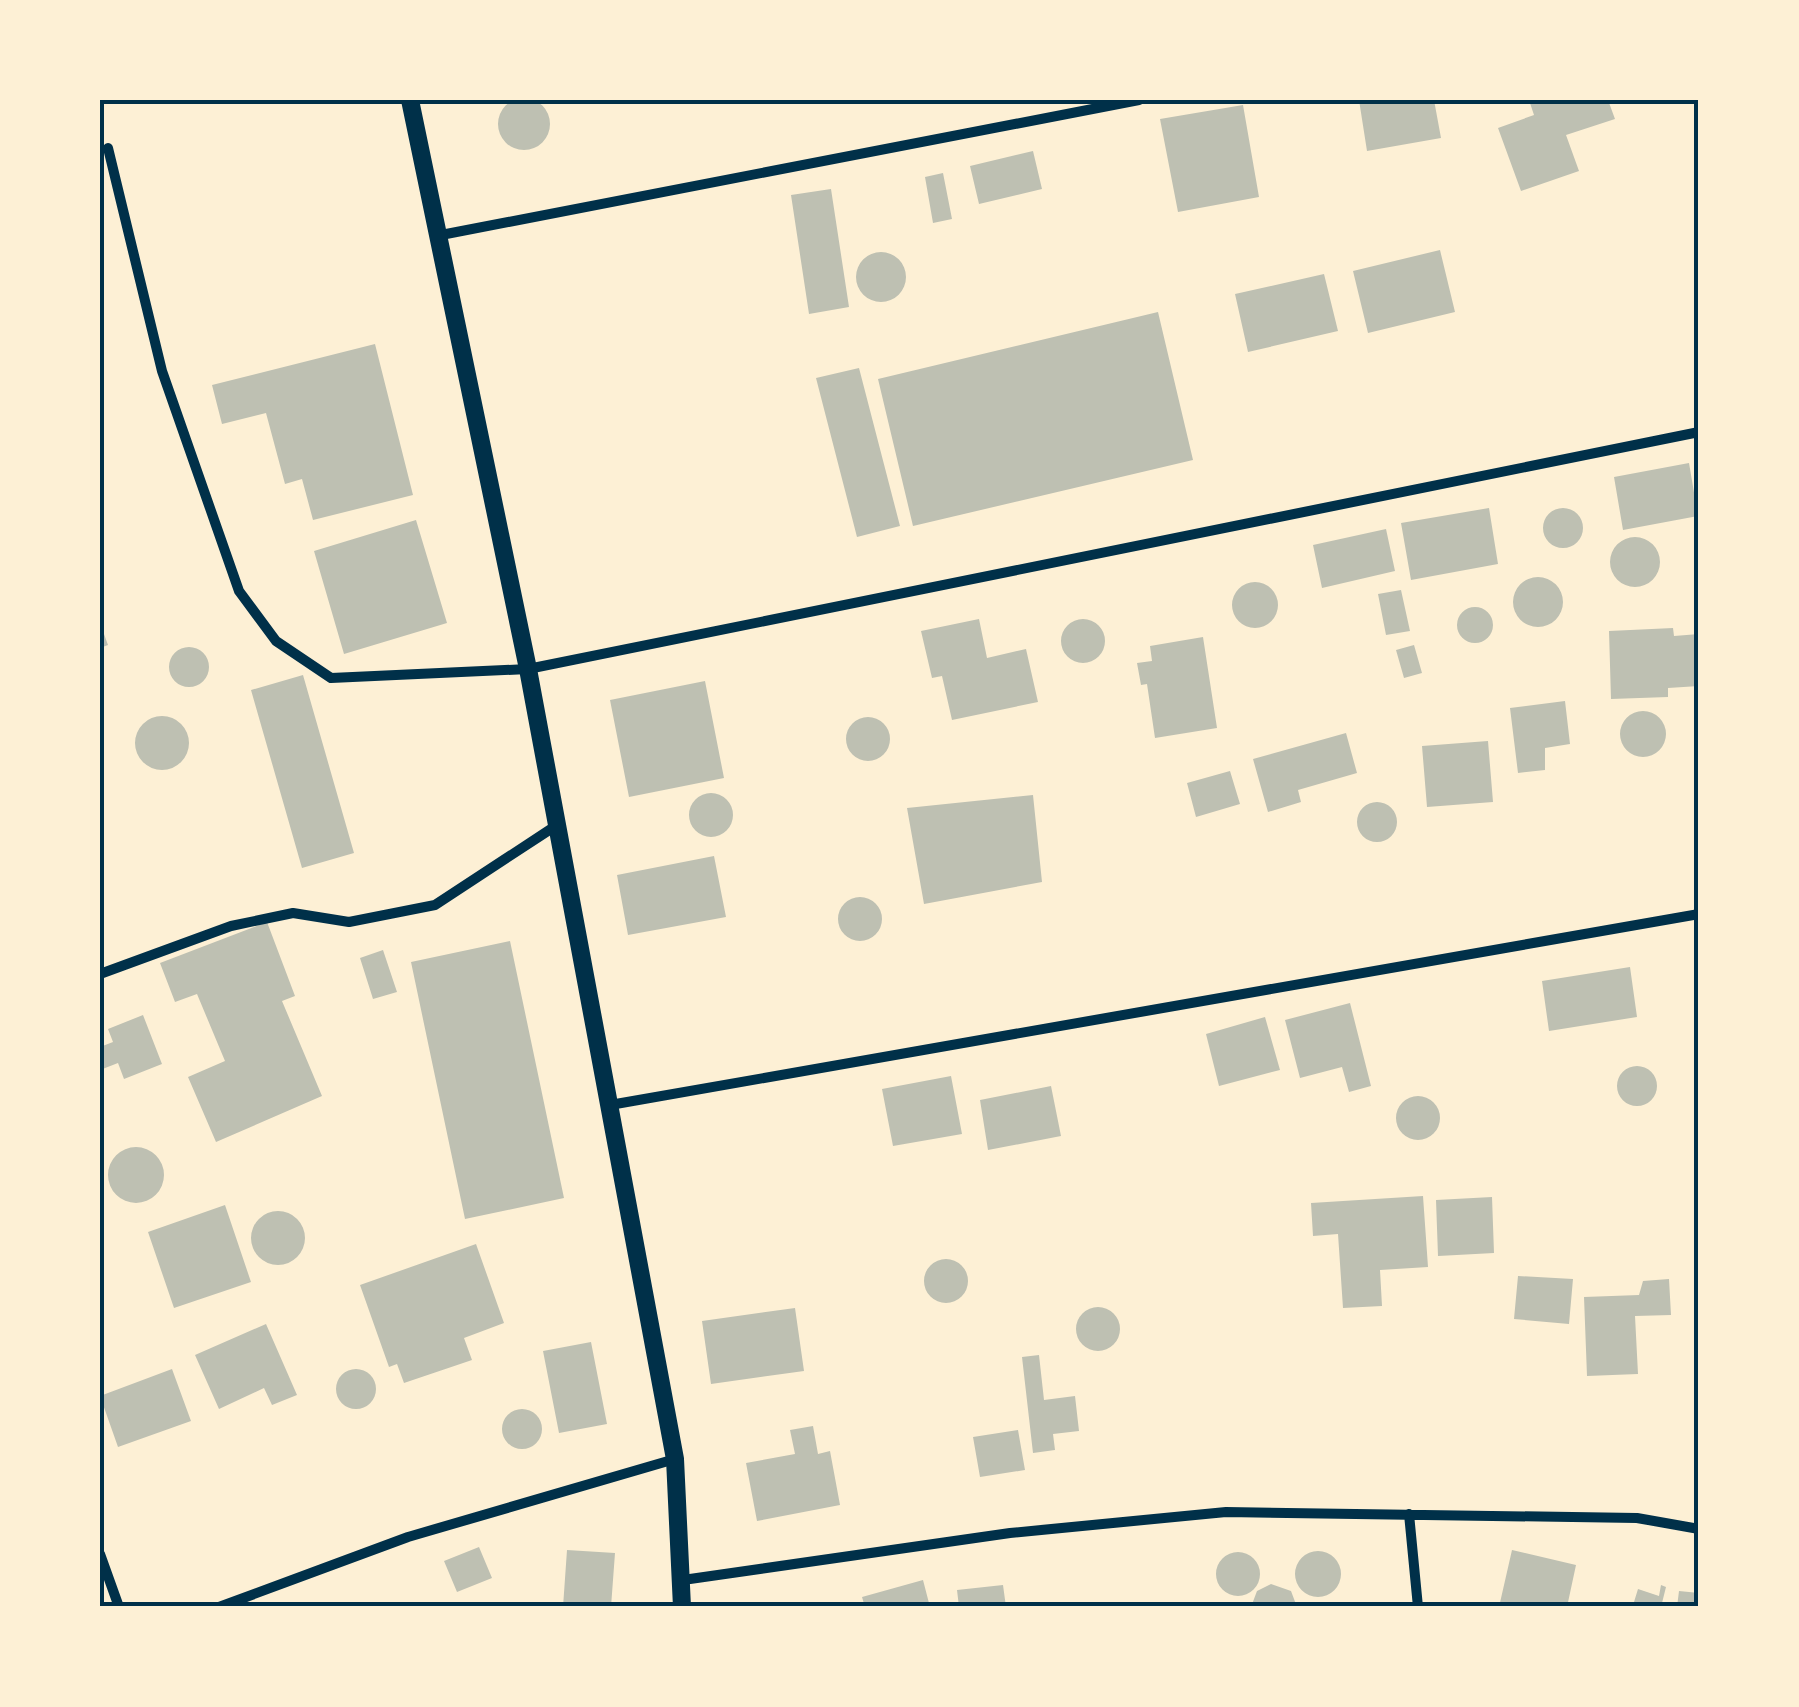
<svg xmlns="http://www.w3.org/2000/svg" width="1799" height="1707" viewBox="0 0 1799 1707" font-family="'PT Sans',sans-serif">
  <rect width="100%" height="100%" fill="#fdf0d5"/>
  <path fill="#bec0b2" d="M498 124a26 26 0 1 1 52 0a26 26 0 1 1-52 0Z
    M1359,100H1434L1441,138L1367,151Z
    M1529,100H1608L1615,119L1566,135L1579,171L1521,191L1498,128L1534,115Z
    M1243,105L1259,197L1178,212L1160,119Z
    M1033,151L1042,189L979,204L970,166Z
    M943,173L952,219L933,223L925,177Z
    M831,189L849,307L809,314L791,195Z
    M1440,250L1455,312L1368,333L1353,271Z
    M856 277a25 25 0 1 1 50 0a25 25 0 1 1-50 0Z
    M1324,274L1338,331L1248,352L1235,294Z
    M1158,312L1193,460L913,526L878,379Z
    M375,344L413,495L313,520L302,479L285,484L266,413L222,424L212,385Z
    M859,368L900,526L857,537L816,378Z
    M1689,463L1698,516L1623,530L1614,477Z
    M1489,508L1498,564L1411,580L1401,523Z
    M1543 528a20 20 0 1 1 40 0a20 20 0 1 1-40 0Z
    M416,520L447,623L344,654L314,551Z
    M1386,529L1395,571L1322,588L1313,545Z
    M1610 562a25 25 0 1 1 50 0a25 25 0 1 1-50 0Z
    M1513 602a25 25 0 1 1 50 0a25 25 0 1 1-50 0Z
    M1232 605a23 23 0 1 1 46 0a23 23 0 1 1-46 0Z
    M1401,590L1410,631L1386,635L1378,594Z
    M1457 625a18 18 0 1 1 36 0a18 18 0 1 1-36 0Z
    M979,619L987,658L1026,649L1038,702L952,720L942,676L932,678L921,631Z
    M1061 641a22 22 0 1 1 44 0a22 22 0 1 1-44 0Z
    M100,623L108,645L100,648Z
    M1673,628L1674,636L1699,634V686L1668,688V697L1611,699L1609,631Z
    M1203,637L1217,728L1155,738L1147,684L1141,685L1137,663L1152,661L1150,646Z
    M1414,645L1422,673L1404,678L1396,650Z
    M169 667a20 20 0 1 1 40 0a20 20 0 1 1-40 0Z
    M303,675L354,853L302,868L251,690Z
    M705,681L724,778L629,797L610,700Z
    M1565,701L1570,744L1545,748V770L1518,773L1510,708Z
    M1620 734a23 23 0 1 1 46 0a23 23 0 1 1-46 0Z
    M135 743a27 27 0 1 1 54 0a27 27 0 1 1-54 0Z
    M846 739a22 22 0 1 1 44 0a22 22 0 1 1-44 0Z
    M1346,733L1357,773L1298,790L1301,802L1268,812L1253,759Z
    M1488,741L1493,802L1427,807L1422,746Z
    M1230,771L1240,804L1196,817L1187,783Z
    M689 815a22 22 0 1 1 44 0a22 22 0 1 1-44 0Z
    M1033,795L1042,882L924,904L907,808Z
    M1357 822a20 20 0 1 1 40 0a20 20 0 1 1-40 0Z
    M714,856L726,917L628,935L617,875Z
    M838 919a22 22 0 1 1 44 0a22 22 0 1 1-44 0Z
    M267,922L295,996L282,1001L322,1096L216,1142L188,1077L225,1061L197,994L175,1002L160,963Z
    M510,941L564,1198L465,1219L411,962Z
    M383,950L397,992L373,999L360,958Z
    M1630,967L1637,1017L1549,1031L1542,981Z
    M1350,1003L1371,1086L1349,1092L1342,1067L1300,1078L1285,1020Z
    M143,1015L162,1064L124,1079L118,1063L100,1070V1047L113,1042L108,1029Z
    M1265,1017L1280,1070L1219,1086L1206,1034Z
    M1617 1086a20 20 0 1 1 40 0a20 20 0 1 1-40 0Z
    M951,1076L962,1134L893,1146L882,1089Z
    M1051,1086L1061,1136L988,1150L980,1100Z
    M1396 1118a22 22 0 1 1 44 0a22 22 0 1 1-44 0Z
    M108 1175a28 28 0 1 1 56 0a28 28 0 1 1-56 0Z
    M1423,1196L1428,1267L1380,1270L1382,1306L1343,1308L1338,1234L1313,1236L1311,1203Z
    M1492,1197L1494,1253L1438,1256L1436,1200Z
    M225,1205L251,1282L174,1308L148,1232Z
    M251 1238a27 27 0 1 1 54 0a27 27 0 1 1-54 0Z
    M476,1244L504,1323L464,1338L472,1360L404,1383L397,1364L389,1367L360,1285Z
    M924 1281a22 22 0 1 1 44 0a22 22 0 1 1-44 0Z
    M1518,1276L1573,1279L1569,1324L1514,1319Z
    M1669,1279L1671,1315L1635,1316L1638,1374L1587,1376L1584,1297L1639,1295L1643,1281Z
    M1076 1329a22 22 0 1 1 44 0a22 22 0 1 1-44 0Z
    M795,1308L804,1371L711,1384L702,1321Z
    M266,1324L297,1395L272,1405L264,1388L219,1409L195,1355Z
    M591,1342L607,1424L559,1433L543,1351Z
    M1039,1355L1044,1400L1075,1396L1079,1431L1053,1434L1055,1450L1033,1453L1022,1357Z
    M336 1389a20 20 0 1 1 40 0a20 20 0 1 1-40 0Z
    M172,1369L191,1421L118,1447L100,1396Z
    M502 1429a20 20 0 1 1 40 0a20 20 0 1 1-40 0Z
    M813,1426L818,1454L830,1451L840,1505L757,1521L746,1463L795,1454L790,1430Z
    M1018,1430L1025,1470L980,1477L973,1437Z
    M479,1547L492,1578L457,1592L444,1561Z
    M567,1550L615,1553L611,1607H563Z
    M1512,1550L1576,1565L1567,1607H1499Z
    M1295 1574a23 23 0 1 1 46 0a23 23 0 1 1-46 0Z
    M1216 1574a22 22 0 1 1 44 0a22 22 0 1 1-44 0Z
    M923,1580L930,1607H865L862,1597Z
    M1271,1584L1291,1591L1297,1607H1251L1257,1591Z
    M1003,1585L1006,1607H959L957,1590Z
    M1661,1585L1666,1587L1661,1607L1634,1602L1638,1589L1659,1596Z
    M1679,1591L1699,1593V1607H1677Z"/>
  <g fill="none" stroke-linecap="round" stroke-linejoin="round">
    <path stroke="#003049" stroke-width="10" d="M108,148L162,371L239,591L276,641L331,678L528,669L1699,432
      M441,235L1139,100
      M100,974L231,926L293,913L349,922L435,905L557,825
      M610,1105L1699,914
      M1409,1514L1418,1607
      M100,1554L119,1607
      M683,1580L1010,1533L1226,1512L1637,1518L1699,1529
      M219,1607L408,1537L675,1459"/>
    <path stroke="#003049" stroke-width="18" d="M410,100L528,669L675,1459L682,1607"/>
  </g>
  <rect width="1799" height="1707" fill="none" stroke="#fdf0d5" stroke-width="205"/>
  <rect x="102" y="102" width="1594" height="1502" fill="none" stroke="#003049" stroke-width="4"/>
</svg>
